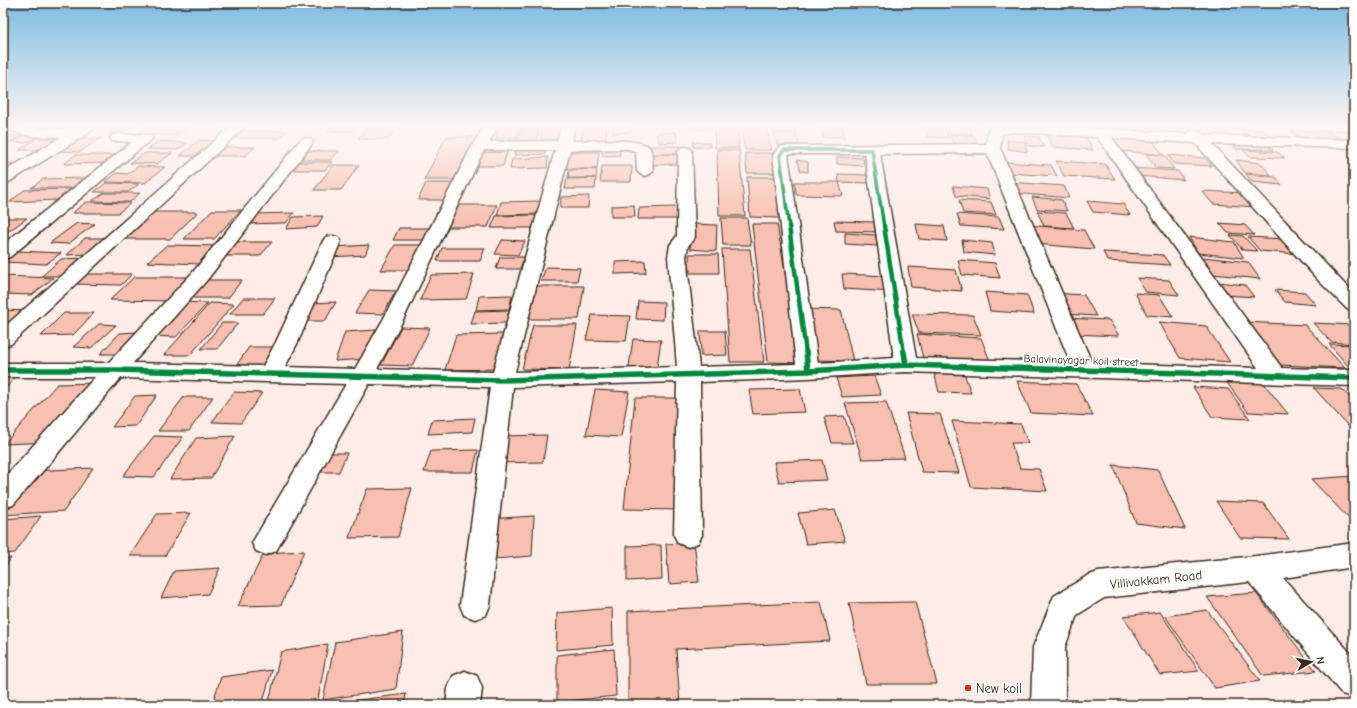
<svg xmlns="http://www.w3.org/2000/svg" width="1357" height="708" viewBox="0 0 1357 708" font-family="'Comic Neue',sans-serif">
  <rect width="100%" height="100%" fill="#fdece7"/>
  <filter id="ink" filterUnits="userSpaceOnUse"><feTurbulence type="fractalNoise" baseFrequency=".025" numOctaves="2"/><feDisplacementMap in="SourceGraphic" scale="8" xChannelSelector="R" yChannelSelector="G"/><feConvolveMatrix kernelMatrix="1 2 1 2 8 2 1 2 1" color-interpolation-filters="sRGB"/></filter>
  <g filter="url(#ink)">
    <path fill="#f9bfb0" stroke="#3b2a1e" d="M116,126H131L124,131L109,132Z
      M149,126H188L177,135L137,134Z
      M332,126H361L356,131H327Z
      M369,126H398L389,139H358Z
      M500,126H519L516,138L496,139Z
      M539,126L537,141H518L521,127Z
      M583,126H606V139L582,140Z
      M612,126H630L631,132L613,133Z
      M691,126H710L711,129H691Z
      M714,126H737L739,148H715Z
      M773,126H794L796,131H773Z
      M924,126H944L949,138L928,137Z
      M947,126H969L972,135L949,133Z
      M1113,126H1129L1135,132L1118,131Z
      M1134,126H1156L1162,133L1139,132Z
      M1160,126H1180L1186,133L1165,132Z
      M563,127V138L541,140V128Z
      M740,127H766L772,150H745Z
      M821,127H842L845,137H824Z
      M1202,129H1238L1247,136L1210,135Z
      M1241,129L1262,130L1274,140L1253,139Z
      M1326,130L1354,131V139L1338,138Z
      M241,131H287L280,138H234Z
      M1291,131H1324L1338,140L1303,139Z
      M676,132L678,142L659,143L657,133Z
      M774,133H796L799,145H777Z
      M28,134L41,135L25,143L12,142Z
      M950,134L974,136L979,146L953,144Z
      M1046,134L1086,137L1093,150L1052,147Z
      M4,135L21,136L3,146V136Z
      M1024,136L1039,137L1044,147L1028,146Z
      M446,137H479L460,180H424Z
      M37,138H63L45,150H19Z
      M78,138H101L80,152L56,151Z
      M1113,138L1153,141L1163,155L1121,151Z
      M199,140L216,141L197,156H180Z
      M1007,140L1025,142L1027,152L1008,149Z
      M159,141L188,143L177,150L148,149Z
      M693,142L710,143V147H693Z
      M1230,143L1266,144L1273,150L1237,149Z
      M646,146H681V154H646Z
      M223,147H255L245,156H212Z
      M546,147L545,154L514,155L516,148Z
      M619,148L620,155L603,156L602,149Z
      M717,150H739L745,216H719Z
      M1243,150L1277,152L1285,158L1250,157Z
      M309,151H339L331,160H301Z
      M507,152L503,166H475L479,153Z
      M568,152H599L597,169H565Z
      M145,153H172L157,164L130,163Z
      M745,153H772L776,173H747Z
      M678,154L679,164L651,165L650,155Z
      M1146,154L1164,155L1174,169L1156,168Z
      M75,155H119L108,163L64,164Z
      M1168,155L1205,158L1212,166L1174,164Z
      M548,157L547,168L510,169L512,159Z
      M837,157L863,158L864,166L837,164Z
      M797,160L808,162V172L801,171Z
      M1236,160L1261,163L1271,175L1245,173Z
      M1056,161L1105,164L1115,179L1064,176Z
      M298,162H332L325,170H291Z
      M1003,162L1051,165L1057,176L1007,173Z
      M5,163L20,164L11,169H3V164Z
      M333,165H359L341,190H314Z
      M138,166L165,167L145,183L105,182L117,173L128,174Z
      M602,166H632L631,182H600Z
      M1133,168L1178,171L1184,180L1138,176Z
      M597,169L596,178H568L569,170Z
      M838,174L868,175L871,183L839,182Z
      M1246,174L1276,177L1282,185L1252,182Z
      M747,177H775L780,218L750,217Z
      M83,178L72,188H31L43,179Z
      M596,178L595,189H565L567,179Z
      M794,182H839L843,196L797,195Z
      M1009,182L1064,186L1069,198L1013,193Z
      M106,183L139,184L128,192H94Z
      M426,183H452L444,200H418Z
      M953,186L987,189L990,199L956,196Z
      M71,189L57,200L10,202L24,190Z
      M1202,191L1244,193L1256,207L1213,204Z
      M104,193H140L130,202L92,201Z
      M589,196L588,208H560L561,197Z
      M1032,197L1062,200L1067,211L1037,209Z
      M959,200L991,202L996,215L963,213Z
      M543,201L540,214L497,215L501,202Z
      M1087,201L1123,204L1130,215L1093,212Z
      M86,202L131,203L118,213H72Z
      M457,205H497L488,227H446Z
      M634,205L635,217H611V206Z
      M677,207V219H638L639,208Z
      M212,210H241L214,239H184Z
      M1037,211L1066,213L1074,228L1044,226Z
      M145,212H198L170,239H115Z
      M294,213L286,223L243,224L251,214Z
      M957,214L999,217L1004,229L961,226Z
      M538,215L535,228H491L496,216Z
      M323,216L317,227L286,229L293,217Z
      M3,218H27L9,231H3Z
      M721,218H747L751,245H723Z
      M834,221L876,222L880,232L836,231Z
      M77,223L95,224L68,244L50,243Z
      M1219,223L1245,225L1254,235L1228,233Z
      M692,224L717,225L716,251L690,249Z
      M752,224H777L800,363L768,362Z
      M916,224L944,226L947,241L919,239Z
      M1028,225L1084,230L1094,249L1036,244Z
      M399,228H433L427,240H393Z
      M845,233L876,235L877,246L845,244Z
      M1230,235L1243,236L1257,251L1243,250Z
      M1189,237L1234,242L1244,258L1198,253Z
      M1248,237L1285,239L1297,254L1260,251Z
      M85,238H107L89,254L67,255Z
      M502,240L525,241L518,255L495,254Z
      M962,240L992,243L995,255L964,252Z
      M231,242H272L260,256H218Z
      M167,245L220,246L202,264L147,262Z
      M369,245L365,255L331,257L335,247Z
      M395,245H421L409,270H381Z
      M442,248H485L480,261H437Z
      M722,249H750L764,362H730Z
      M18,251L61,253L46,264L3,262Z
      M1103,252L1163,255L1170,265L1108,261Z
      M689,254H718L719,273H690Z
      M500,257H524L520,269H496Z
      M1203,257L1248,262L1260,279L1213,274Z
      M84,258L65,276H42L61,259Z
      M958,260L995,263L1000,278L962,275Z
      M645,261L646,273L615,274V262Z
      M546,267L580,268L577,281H541Z
      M908,267L956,270L962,291L911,287Z
      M81,274H132L121,285L69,284Z
      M474,274L466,299L420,300L431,275Z
      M842,274L889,276L893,292L844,289Z
      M3,276L53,278L32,295L3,294Z
      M134,277H194L173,301L110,300Z
      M1137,278L1169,280L1179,295L1146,292Z
      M199,280H242L228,298H184Z
      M1217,282L1245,285L1254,297L1225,295Z
      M537,286H584L579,319H529Z
      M369,290L396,291L383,314L355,313Z
      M1275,290L1305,292L1316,305L1285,302Z
      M985,292L1027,295L1034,314L990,311Z
      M1053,293L1084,295L1096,316L1064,314Z
      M1135,293L1159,295L1173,317L1147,315Z
      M512,295L509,309L476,310L479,296Z
      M243,298H275L263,314H230Z
      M638,301L664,302L663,320L636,319Z
      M180,302L208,303L176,337L146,336Z
      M336,302L325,321H299L310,303Z
      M210,303L234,304L190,355H164Z
      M806,309L841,310L853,361L815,360Z
      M3,310L27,311L3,331Z
      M509,310L506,323L471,324L475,311Z
      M64,313H94L73,335L41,336Z
      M912,314L973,315L981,335L919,333Z
      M592,315L630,316L626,341L586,340Z
      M1065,318L1109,320L1119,336L1073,334Z
      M1159,322L1206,326L1230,362L1180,358Z
      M1245,322L1305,325L1345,368L1280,365Z
      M222,323H238L217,349H201Z
      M1313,323L1354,325V344L1331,342Z
      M99,324L116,325L91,348L73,347Z
      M533,325H577L569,370L522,369Z
      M401,327L430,328L412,366L381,365Z
      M376,330L366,359L335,361L345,332Z
      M700,331H725L727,355L701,356Z
      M138,332L118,354H100L120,333Z
      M505,334L497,369L445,370L456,335Z
      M917,334L981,338L990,361L923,358Z
      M633,339L661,340L656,374L628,373Z
      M1329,344L1354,345V368H1350Z
      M249,347H282L270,366H236Z
      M934,372L964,373L971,393L939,392Z
      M874,376L881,395L842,397L836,378Z
      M16,377L3,391V378Z
      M1223,377L1261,380L1288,414L1248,412Z
      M1017,381L1076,384L1093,416L1031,413Z
      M101,383L52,442L4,444L57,384Z
      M1193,387L1228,389L1250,419L1212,417Z
      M1314,388L1342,389L1354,402V426H1348Z
      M800,389L805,412L753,414L749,390Z
      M595,390L629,392L621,437L586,435Z
      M234,392L262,393L241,423L212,422Z
      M157,395L136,426L112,427L135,396Z
      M184,397H213L189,431H158Z
      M635,398H682L679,510L624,509Z
      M886,402L905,458L862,459L845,403Z
      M906,413L940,414L959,473L922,472Z
      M844,416L853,443H832L824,417Z
      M475,418L472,432L428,434L432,420Z
      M952,421L1021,424L1028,443H1011L1020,468L1039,469L1047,491L971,487Z
      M547,435L543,462L495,463L500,436Z
      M154,436L183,437L154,477L123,476Z
      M235,436L211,478L170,479L196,438Z
      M478,450L473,472H424L431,451Z
      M322,453H347L339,472H313Z
      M822,460L827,480L779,482L774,462Z
      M1113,465L1158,470L1185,529L1136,523Z
      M93,468L64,511L3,515V506L29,471Z
      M1354,476V524L1311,479Z
      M412,488L398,537L349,538L367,489Z
      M1216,501L1263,503L1289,539L1240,538Z
      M835,510L845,541L806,544L798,513Z
      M191,513L165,556H130L157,514Z
      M41,516L15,553L3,554V519Z
      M534,516L532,556L482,560L487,519Z
      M694,542L699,582L669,584L666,544Z
      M661,545L662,579L627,581V546Z
      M304,551L281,605L238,606L264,553Z
      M11,558L3,571V559Z
      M220,568L208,594L161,598L174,571Z
      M1256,593L1316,671L1263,676L1207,597Z
      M821,602L830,641L676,649L680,705H628V611Z
      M915,602L937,684H866L849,603Z
      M612,608L613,645L556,650L557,613Z
      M1207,610L1260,681L1215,688L1165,616Z
      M1160,612L1199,671L1160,675L1123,616Z
      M403,632L396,689L323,700L335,642Z
      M328,644L317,705H268L281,652Z
      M614,649L616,696L557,702V655Z
      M272,670L262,705H212L221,677Z
      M406,694L404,705H342L343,702Z"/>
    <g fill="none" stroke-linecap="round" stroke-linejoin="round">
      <g stroke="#3b2a1e" stroke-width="3">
        <path id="minor" d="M8,126C24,126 41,129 57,129C71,129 83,126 97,126L84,136L9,182L3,184V172L61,137L30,136L9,130Z
          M231,126H246L11,344L3,346V328Z
          M485,126H499L489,142L557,141L561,126H575L572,141C587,141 639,137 649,147C653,151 652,165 653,171L650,174L645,176L640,174L637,171L636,152L629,149L570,150L515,372L677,367L668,257L670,245L677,236L678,151L680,148L685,147L690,148L692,151L695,237L688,246L686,257L699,367L796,364L773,155L779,147L784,146L986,144L988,131L990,128L999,126H1052L1188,134L1190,131C1196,129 1199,130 1204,135L1354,140V148L1212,144L1354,294V311L1347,309L1319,281L1195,143L1112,138L1282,368L1354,370V386L906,372L808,378L700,382L702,535L698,543L688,547L678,543L674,535L677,382L513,387L490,605L486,615L475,619L464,615L460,605L490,387L369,384L276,551L266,555L256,551L252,543L346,384L121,378L48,465L13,505L3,508V479L95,377H3V363H108L193,272L301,139L306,138L311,139L313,142L311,145L207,280L133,363L263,366L276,342L323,241L326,237L332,236L338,237L341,241L298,342L285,367L355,369L384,318L472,146ZM1013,132L1097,137L1258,368L1092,363L1000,148L1002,134ZM484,150H555L493,372L377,369L404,318ZM987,153L1070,362L916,358L880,154ZM788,154H865L894,358L818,363Z
          M117,134L151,135L153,138L10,257L3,259V244L132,142L112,141L110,138L112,135Z
          M1354,543V567L1283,578L1354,657V698L1342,694L1249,582L1104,598L1077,615L1065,647V705H1031L1033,647L1054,596L1087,576L1098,572L1256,556Z
          M465,671L477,676L482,688L480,705H446L448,688L453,676Z"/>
      </g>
      <use href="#minor" fill="#fff" fill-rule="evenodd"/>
      <g stroke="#fff" stroke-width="5.5">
        <path id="cycleway-far2" d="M789,227L780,155L784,150H872L884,227"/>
      </g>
      <g stroke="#fff" stroke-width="6">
        <path id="cycleway-far1" d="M789,226L806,353
          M884,226L904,353"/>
      </g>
      <g stroke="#fff" stroke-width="8">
        <path id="cycleway" d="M806,352L808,371
          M904,352L906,365
          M3,370H115L502,380L808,371L906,365L1354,378"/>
      </g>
      <use href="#cycleway-far2" stroke="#00873e" stroke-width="3.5"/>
      <use href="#cycleway-far1" stroke="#00873e" stroke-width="4.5"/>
      <use href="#cycleway" stroke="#00873e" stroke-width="5.5"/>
    </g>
  </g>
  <linearGradient id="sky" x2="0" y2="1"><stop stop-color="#7dbce3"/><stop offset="0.56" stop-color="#fef6f4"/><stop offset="1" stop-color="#fef6f4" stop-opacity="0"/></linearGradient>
  <rect width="1357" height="225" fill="url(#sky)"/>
  <circle fill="#c8321e" stroke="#fff" stroke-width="1.5" cx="968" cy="688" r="4"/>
  <g text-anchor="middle" stroke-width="4" stroke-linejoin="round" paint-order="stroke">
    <g font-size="11" fill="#3b2a1e" stroke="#fff">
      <text transform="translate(1081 360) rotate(2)" y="4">Balavinayagar koil street</text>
    </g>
    <g font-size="13" fill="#3b2a1e" stroke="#fff">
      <text transform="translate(1156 579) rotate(-6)" y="5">Villivakkam Road</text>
    </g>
    <g font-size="13" fill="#3b2a1e" stroke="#fff" text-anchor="start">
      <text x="976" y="693">New koil</text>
    </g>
  </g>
  <rect width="1357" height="708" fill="none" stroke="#fff" stroke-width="16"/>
  <rect x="8" y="8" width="1341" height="692" fill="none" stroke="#3b2a1e" stroke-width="1.5" filter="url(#ink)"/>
  <g transform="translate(1311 662) rotate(81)" stroke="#ffffff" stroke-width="3" paint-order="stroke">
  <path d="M0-3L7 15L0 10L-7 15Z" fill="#3b2a1e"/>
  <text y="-6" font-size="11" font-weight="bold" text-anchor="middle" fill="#3b2a1e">N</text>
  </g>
</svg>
